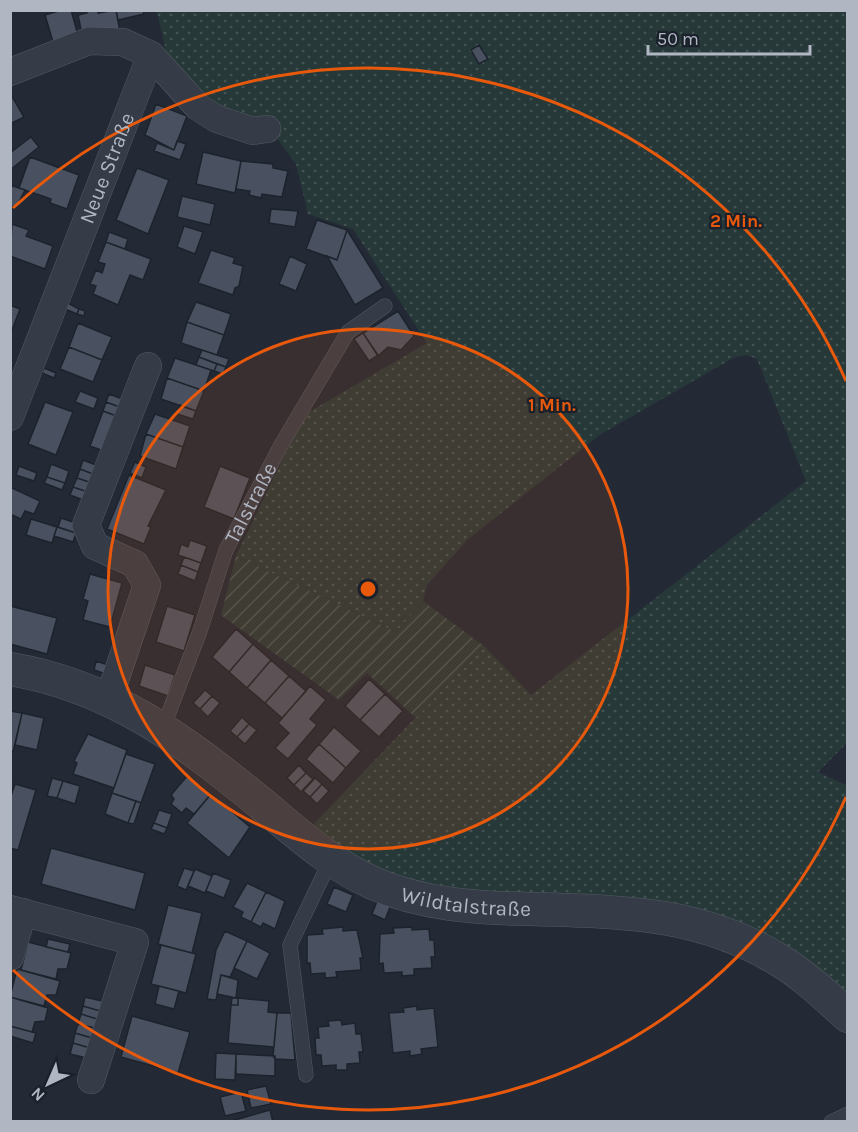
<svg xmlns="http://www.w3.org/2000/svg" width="858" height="1132" viewBox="0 0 858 1132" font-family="Karla,sans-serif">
  <defs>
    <pattern id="grass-dots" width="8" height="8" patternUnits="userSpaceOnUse" patternTransform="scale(1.5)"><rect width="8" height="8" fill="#273839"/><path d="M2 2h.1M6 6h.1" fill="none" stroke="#445354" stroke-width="1.8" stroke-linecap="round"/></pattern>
    <pattern id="garden-furrows" width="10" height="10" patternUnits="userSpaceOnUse" patternTransform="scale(1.5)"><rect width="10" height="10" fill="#273839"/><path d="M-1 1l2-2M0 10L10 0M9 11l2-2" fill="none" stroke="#445354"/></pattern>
  </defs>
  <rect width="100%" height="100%" fill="#232a36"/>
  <path fill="url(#grass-dots)" d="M157,11H847L848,742L818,772L847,786V1033L793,989L759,966L676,933L623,926L526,924L373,867L308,830L484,646L531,695L806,481L757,359L746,355L735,357L601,434L467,540L427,585L423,601L396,632L236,556L304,415L427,343L353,229L308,214L296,164L265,122L197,99L166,51Z"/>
  <path fill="url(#garden-furrows)" d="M236,556L396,632L423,601L484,646L416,718L367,673L339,700L221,615Z"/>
  <path fill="#495160" stroke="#1d232d" stroke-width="1.5" d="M62,10H71L78,35L53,42L45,15Z
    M87,10H98V13L116,10L120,32L83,39L78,15L87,13Z
    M116,10H143L144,14L118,20Z
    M479,45L488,59L479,64L471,50Z
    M10,93L24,117L10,124Z
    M156,104L187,116L174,150L145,135Z
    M31,137L39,147L10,170V153Z
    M177,141L186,144L180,160L154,151L157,143L174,150Z
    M203,152L241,161L235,193L196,184Z
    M30,157L79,175L67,209L50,203L51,199L19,188Z
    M241,161L273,164V168L288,171L282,197L262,194L261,198L249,195L250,191L236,189Z
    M137,168L169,180L148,234L116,220Z
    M10,185L25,190L16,208L10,205Z
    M182,196L215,204L210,225L177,217Z
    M271,209L298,211L295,227L269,223Z
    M317,220L347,230L337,260L306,249Z
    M12,224L29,230L26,236L53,246L45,269L10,256Z
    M184,226L203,232L195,254L177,247Z
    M347,230L383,288L355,305L327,256L337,260Z
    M109,232L128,239L125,249L106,242Z
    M106,242L151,259L143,280L130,275L118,305L93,294L96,286L90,284L96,270L102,273L105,264L98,262Z
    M211,250L235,258L233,263L243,266L239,286L235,288L233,295L198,283Z
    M290,256L307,264L296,291L279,284Z
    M196,302L231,314L224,335L187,322Z
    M68,303L79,309L77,314L65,309Z
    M10,305L20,309L11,333H10Z
    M79,309L85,311L84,316L77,314Z
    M398,311L414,336L401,350L388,347L378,356L363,333Z
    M187,322L224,335L217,355L181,343Z
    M78,323L112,337L102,360L69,347Z
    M363,333L378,355L369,361L354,339Z
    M69,347L102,360L93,382L60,369Z
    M202,350L229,359L226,367L199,357Z
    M199,357L217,364L214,371L196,365Z
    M175,358L211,370L204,391L167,378Z
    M217,364L226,367L223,374L214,371Z
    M44,368L56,373L54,378L42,373Z
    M167,378L204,391L196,411L161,399Z
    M80,391L98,398L94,409L75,402Z
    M109,394L128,401L125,409L106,402Z
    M45,402L73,412L56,455L28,444Z
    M106,402L125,409L122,418L103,411Z
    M180,405L196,411L193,419L177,414Z
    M103,411L122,418L109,453L90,446Z
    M155,414L190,426L183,447L146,434Z
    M146,434L183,447L176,469L140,456Z
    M83,460L101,467L98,476L80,469Z
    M135,462L146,467L142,478L130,473Z
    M51,464L69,471L65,483L47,477Z
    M19,466L37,473L34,481L16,475Z
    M220,466L250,478L234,519L204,507Z
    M80,469L98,476L95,484L77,478Z
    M129,475L166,490L148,526L151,527L144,544L107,529Z
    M47,477L65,483L62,490L44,483Z
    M77,478L95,484L91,493L73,487Z
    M10,487L40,501L34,514L25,511L21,519L10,514Z
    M73,487L91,493L88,502L70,495Z
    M61,518L79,524L76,533L58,527Z
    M31,519L57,527L52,543L26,535Z
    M57,527L76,533L73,542L54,536Z
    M190,540L207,546L201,563L178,555L181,544L188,547Z
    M184,557L201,563L198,572L181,565Z
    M181,565L198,572L195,581L178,574Z
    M90,574L122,583L110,627L83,620L88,601L83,599Z
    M10,606L57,618L47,654L10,644Z
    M167,606L195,615L184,651L156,642Z
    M236,629L253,644L229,672L212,657Z
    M253,644L271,660L247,688L229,672Z
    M271,660L289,676L265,703L247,688Z
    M96,661L108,665L106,674L94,670Z
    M145,665L175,675L168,696L139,686Z
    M289,676L306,691L282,718L265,703Z
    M369,679L385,694L360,720L345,706Z
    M310,686L326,700L310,719L317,725L288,759L275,748L289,733L278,723Z
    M205,690L212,696L200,709L193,703Z
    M385,694L403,711L379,737L360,720Z
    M212,696L220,703L208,717L200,709Z
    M10,711L22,713L13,752L10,751Z
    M22,713L44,718L37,750L15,745Z
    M242,717L249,724L237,737L230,731Z
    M249,724L257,730L245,744L237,737Z
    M334,727L361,751L346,768L319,744Z
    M88,734L127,750L114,788L73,774L77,763L74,761Z
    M319,744L346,768L333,783L306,759Z
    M126,754L155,764L141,803L112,793Z
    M299,765L306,773L294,785L287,778Z
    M306,773L313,779L301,792L294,785Z
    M188,775L211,794L194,814L186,808L182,813L171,804L174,799L171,795Z
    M52,778L63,781L57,798L47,796Z
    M315,778L322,784L310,797L303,791Z
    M63,781L80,786L75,804L57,798Z
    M15,784L36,790L18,850L10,848V799Z
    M322,784L329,791L317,804L310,797Z
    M112,793L136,801L128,823L105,814Z
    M211,794L250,827L229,858L187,823Z
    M136,801L141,803L134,824L128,823Z
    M159,810L172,814L167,828L154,823Z
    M154,823L167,828L164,834L151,829Z
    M51,848L145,873L135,910L41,884Z
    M184,868L194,871L186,890L177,886Z
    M195,869L212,876L205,893L188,886Z
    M213,873L231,880L224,898L206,891Z
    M247,883L266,892L251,922L241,917L243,912L233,907Z
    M334,887L353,895L346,912L327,904Z
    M266,892L285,901L275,929L263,923L261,927L251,922Z
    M379,896L392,902L385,920L372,914Z
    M168,905L202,913L192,953L158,944Z
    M343,927V931L357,930L363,958H360L361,970L336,972L337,977L325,978V973L311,974L310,963H307V935L323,934L322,929Z
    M412,927V930L429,929L430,940H434L435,957H431L432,968L414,969V975L402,976V972L384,973L383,963L379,964L380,934L394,933L393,928Z
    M225,931L247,941L230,977L221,975L216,1000L207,999L216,950Z
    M48,939L70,944L68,952L46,947Z
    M247,941L270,953L257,979L234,968Z
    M28,942L71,953L67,969H58L56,979L21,970Z
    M161,945L196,954L186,993L151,984Z
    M17,969L60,981L56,995H47L44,1006L10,997Z
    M221,975L238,980L236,998L217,994Z
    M159,986L179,991L174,1009L155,1004Z
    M10,997L48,1008L45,1021L35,1022L32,1032L10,1026Z
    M85,997L102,1001L100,1011L83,1006Z
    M232,998H238V1005H231Z
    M238,998L269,1001L268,1012L277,1013L274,1047L228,1043L231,1005H238Z
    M83,1006L100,1011L97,1019L81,1014Z
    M417,1006V1010L434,1008L438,1047L421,1049L422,1054L410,1056V1051L393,1053L389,1013L404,1012L403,1008Z
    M277,1013H291L295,1060L275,1059L273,1056Z
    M81,1014L97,1019L95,1028L78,1024Z
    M132,1016L190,1032L178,1073L121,1057Z
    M341,1020L342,1025L355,1023L356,1034H361L363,1052H359L360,1063L347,1064V1070H336V1065L322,1066L321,1055H316L315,1038H319L318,1027L329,1026L328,1021Z
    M78,1024L95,1028L92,1038L75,1033Z
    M10,1026L36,1033L33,1043L10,1036Z
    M75,1033L92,1038L90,1048L73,1043Z
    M73,1043L90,1048L87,1058L70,1054Z
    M216,1053L236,1054L235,1080L215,1079Z
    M236,1054L275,1056V1076L236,1074Z
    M266,1086L271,1104L251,1108L247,1090Z
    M241,1092L246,1111L225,1116L220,1097Z
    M270,1110L273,1122H228Z"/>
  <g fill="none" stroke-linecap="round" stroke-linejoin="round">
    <g stroke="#535a64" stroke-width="15">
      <g id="service">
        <path id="s1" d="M163,728L200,631L226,550L281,445L348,332L385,306"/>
        <path d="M306,1075L290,945L331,859"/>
        <path d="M831,1122L848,1114"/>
      </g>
    </g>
    <g stroke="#535a64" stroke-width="28">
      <g id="minor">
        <path d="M10,72L89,41L123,42L151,55L198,107L217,119L253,131L267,129"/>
        <path id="s2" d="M10,417L151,55"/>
        <path d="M109,698L147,585L135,564L95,546L86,525L148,366"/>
        <path d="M10,909L135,942L91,1080"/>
        <path d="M10,957L23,912"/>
      </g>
    </g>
    <g stroke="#535a64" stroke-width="34">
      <g id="tertiary">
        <path id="s3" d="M10,669C112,686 185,741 263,805C297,833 332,865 373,883C423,905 477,908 530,909C620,912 698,911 779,960C804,975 826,996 848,1016"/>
      </g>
    </g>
    <use href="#service" stroke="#363c47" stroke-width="14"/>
    <use href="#minor" stroke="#363c47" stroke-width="27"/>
    <use href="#tertiary" stroke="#363c47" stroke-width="33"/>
  </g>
  <circle cx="368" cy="589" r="260" fill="#e8590c" fill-opacity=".12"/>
  <g fill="none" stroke="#e8590c" stroke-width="3">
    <circle cx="368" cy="589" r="260"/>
    <path d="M846 797A521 521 0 0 1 13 970M13 208A521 521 0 0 1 846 381"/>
  </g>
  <g text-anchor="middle" stroke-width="4.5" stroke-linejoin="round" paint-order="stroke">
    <g font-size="21" fill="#b0b7c3" stroke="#1b212b">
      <text dy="7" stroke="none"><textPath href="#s2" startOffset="267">Neue Straße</textPath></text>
      <text dy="7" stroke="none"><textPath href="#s1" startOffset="242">Talstraße</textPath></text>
      <text dy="7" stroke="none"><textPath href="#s3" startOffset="522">Wildtalstraße</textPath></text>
    </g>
  </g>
  <circle cx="368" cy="589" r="9" fill="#e8590c" stroke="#1b212b" stroke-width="3"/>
  <g font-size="18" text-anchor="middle" font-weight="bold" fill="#e8590c" stroke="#1b212b" stroke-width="4.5" stroke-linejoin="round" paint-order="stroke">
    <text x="736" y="227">2 Min.</text>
    <text x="552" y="411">1 Min.</text>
  </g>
  <rect width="858" height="1132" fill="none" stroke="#b0b7c3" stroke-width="24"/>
  <g transform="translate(48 1084) rotate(224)" stroke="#1b212b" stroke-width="4.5" paint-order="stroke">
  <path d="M0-4.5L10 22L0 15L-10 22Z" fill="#b0b7c3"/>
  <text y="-9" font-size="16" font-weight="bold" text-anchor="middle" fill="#b0b7c3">N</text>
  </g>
  <path d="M648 45v9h162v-9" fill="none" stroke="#b0b7c3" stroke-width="3"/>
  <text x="657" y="45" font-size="18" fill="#b0b7c3" stroke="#1b212b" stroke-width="4.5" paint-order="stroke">50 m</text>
</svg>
